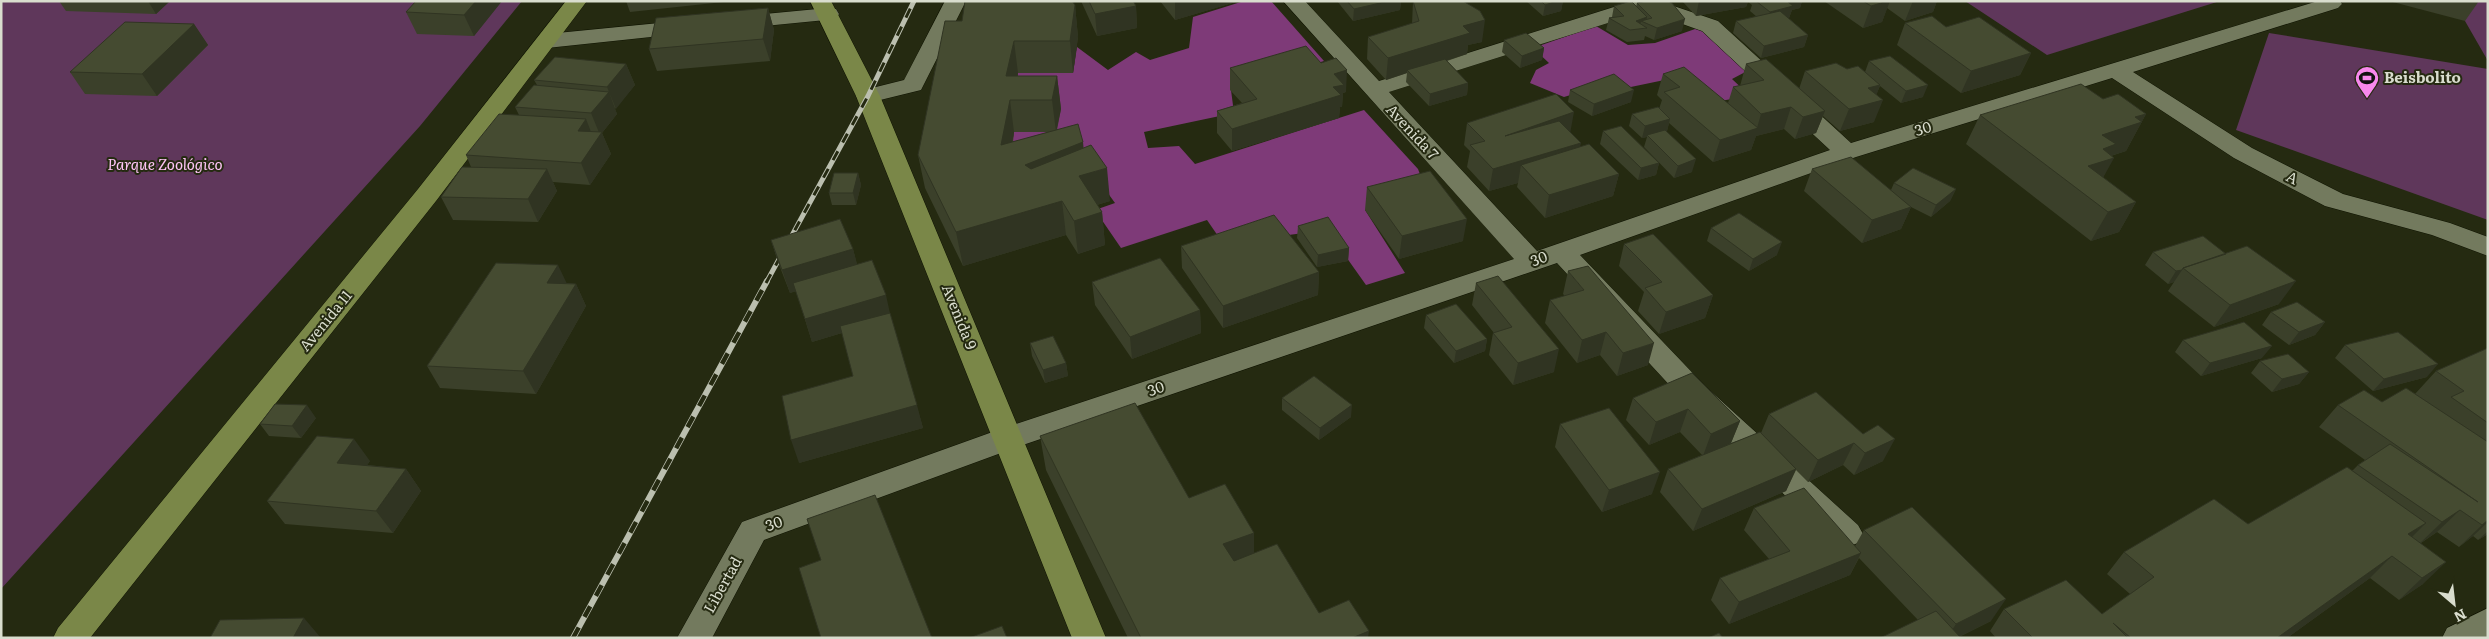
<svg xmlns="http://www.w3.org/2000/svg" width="2489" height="639" viewBox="0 0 2489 639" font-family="Literata,serif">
  <rect width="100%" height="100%" fill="#252a11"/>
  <path fill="#5f375b" d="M1,1H522L420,126L1,589Z
    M1965,1H2220L2047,55Z
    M2466,1H2488V61L2465,21Z
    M2269,33L2488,69V220L2236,130Z"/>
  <path fill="#7e3a78" d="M1244,1H1271L1324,61L1231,90L1234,113L1144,132L1148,148L1179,146L1195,164L1364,110L1418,169L1427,193L1365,210L1405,273L1366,285L1327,230L1273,237L1229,252L1207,220L1121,248L1095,210L1115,203L1097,178H1006L1014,132H1056L1060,109H1011L1018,73H1073L1077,47L1108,70L1136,52L1150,60L1189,48L1193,17Z
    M1596,26L1628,45L1655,43L1698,28L1751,69L1732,79L1750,96L1708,103L1674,78L1626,88L1613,82L1564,97L1530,83L1536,70L1549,63L1533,48Z"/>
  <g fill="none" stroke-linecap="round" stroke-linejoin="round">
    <g stroke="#0e1200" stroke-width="1">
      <path id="minor" d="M945,1H966L921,90L868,103L860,101L856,96L860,91L904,80Z
        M1283,1H1305L1379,81L1633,1H1659L1718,21L1851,143L2318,1H2340L2342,4L2338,8L2133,72L2252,148L2343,194L2450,223L2488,237V256L2432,235L2325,206L2234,158L2112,78L1856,157L1580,255L1706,387L1858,525L1863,534L1858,543L1847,547L1836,543L1686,403L1557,263L1020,446L764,540L712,638H677L742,522L998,430L1514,259ZM1646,11L1702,31L1830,150L1537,251L1389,92Z
        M828,8L836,9L839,14L836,19L733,29L725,28L722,23L725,18L733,17Z
        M690,20L698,22L701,27L698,32L547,48L539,46L536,41L539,36L547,34Z
        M2488,608V638H2442L2447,628Z"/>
    </g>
    <g stroke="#0e1200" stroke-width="1">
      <path id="major" d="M566,1H587L436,201L90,638H53L58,628L418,189Z
        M810,1H831L880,96L1106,638H1072L856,96Z"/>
    </g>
    <use href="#minor" fill="#737a5e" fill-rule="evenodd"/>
    <use href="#major" fill="#7a8748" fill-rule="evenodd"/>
    <g stroke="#bbbfaf" stroke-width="5">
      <path id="rail-far1" d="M766,283L868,96L914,1"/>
    </g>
    <g stroke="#bbbfaf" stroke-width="6">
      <path id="rail" d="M573,638L767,281"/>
    </g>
    <use href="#rail-far1" stroke="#252a11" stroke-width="3" stroke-dasharray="10" stroke-linecap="butt"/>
    <use href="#rail" stroke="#252a11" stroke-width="4.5" stroke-dasharray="12" stroke-linecap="butt"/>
  </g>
  <path fill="#3b402a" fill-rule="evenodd" d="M59,1H170L156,14L66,11Z
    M502,1L474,36L417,34L406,12Z
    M626,1H733L630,12Z
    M1081,1H1133L1136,6L1137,28L1097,36Z
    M1160,1H1239L1175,20Z
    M1337,1H1401L1400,10L1353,21Z
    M1413,1L1482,42L1468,45L1467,54L1447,61L1468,83L1467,95L1429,106L1406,82L1407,73L1386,80L1367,59L1368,37L1412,24Z
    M1526,1H1563L1561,11L1543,16Z
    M1682,1H1802L1800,8L1792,10L1789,18H1788L1808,35L1804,47L1761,58L1733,33L1736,21L1757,17L1750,11L1752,5L1748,2L1746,7L1696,16Z
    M1824,1H1937L1933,12L1905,21L1887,8L1882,22L1863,28Z
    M2389,1H2479L2465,21Z
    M1637,3L1682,31L1654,40L1645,36L1644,40L1627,42L1606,30L1609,18L1612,17L1614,6L1636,7Z
    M1075,5L1078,37L1073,73H1018V76H1057L1061,109L1057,130L1083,142V148L1110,201L1097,205L1102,212L1105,245L1078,254L1066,235L963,266L925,188L918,155L962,21ZM1014,132H1048L1013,142Z
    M768,8L774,30L770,61L657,71L649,49Z
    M1905,23L1946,27L2031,53L2020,75L1961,93L1897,45Z
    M194,24L208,45L157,96L85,94L70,72Z
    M1504,40L1544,48L1542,60L1520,68L1502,52Z
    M1869,61L1923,97L1901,103L1880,86L1876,95L1874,122L1840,131L1823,116L1816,133L1795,139L1784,129L1756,136L1751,150L1713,162L1669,123L1667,131H1666L1692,172L1674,178L1644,147L1647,137L1642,138L1629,126L1632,114L1659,109L1662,100L1657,95L1663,74L1728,103L1733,87L1740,86L1746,64L1799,89L1805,71L1847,69L1865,72Z
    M626,64L635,85L615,109L617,114L602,133L611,154L590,185L553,182L557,191L538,222L453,220L441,197L471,167L466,155L519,115L515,107L537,85L534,80Z
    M1230,68L1346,92L1343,93L1342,107H1340L1339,118L1232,151L1217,133V111L1242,103L1230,90Z
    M1570,90L1631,102L1592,116L1568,102Z
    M2103,99L2146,114L2126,151L2111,156L2103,178L2136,202L2119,232L2091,241L1966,144L1980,115Z
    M1467,123L1570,132L1580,147L1619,174L1613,196L1545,218L1517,187L1518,183L1489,191L1467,167L1470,151L1464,145Z
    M1603,131L1659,163L1656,175L1638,180L1600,144Z
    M1812,169L1891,190L1894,183L1956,189L1950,201L1931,217L1911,207L1901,229L1862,243L1804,191Z
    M858,173L861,185L856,205H832L829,193Z
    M1367,187L1463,241L1399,259L1365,210Z
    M1298,226L1349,248L1348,261L1317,267L1297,238Z
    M1711,228L1777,255L1749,271L1707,241Z
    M771,240L853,249L857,265L891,318L923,428L799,463L853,376L842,333L812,342L796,291L790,293L778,262Z
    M1624,244L1713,295L1705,318L1659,334L1638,311L1644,292L1619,266Z
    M1181,246L1319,272L1318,295L1223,328L1182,268Z
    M2153,252L2226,254L2279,304L2214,327L2168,291L2174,282L2168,284L2145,265Z
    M1568,271L1648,365L1617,376L1600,355L1577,363L1545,323L1550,300L1565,296L1563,294Z
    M1092,282L1200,310L1201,333L1132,359L1095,305Z
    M567,283L576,284L586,306L536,394L440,388L427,366Z
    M1476,283L1554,372L1513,385L1489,355L1493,333H1494L1472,305Z
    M2271,312L2325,322L2315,335L2289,345L2262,325Z
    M1426,315L1487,339L1485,351L1454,363L1424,328Z
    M2183,340L2262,358L2201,376L2175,352Z
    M1030,343L1066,363L1068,376L1045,383L1032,356Z
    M2345,345L2427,377L2373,391L2335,358Z
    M2488,348V534L2478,540L2473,536L2459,547L2437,532L2421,543L2423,584L2399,600L2370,578L2287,638H1996L1990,631L2004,609L2102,614L2130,594L2107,574L2124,552L2248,524L2353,470L2358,465L2365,460L2319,427L2338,405L2382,402L2415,394L2436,371Z
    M2260,361L2309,372L2299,384L2272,392L2251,373Z
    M1816,392L1883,461L1854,475L1843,465L1808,482L1796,470L1786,491L1693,531L1660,492L1668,469L1702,455L1680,432L1649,445L1626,420L1633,398L1740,421L1731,443L1761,433L1769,414Z
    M1282,398L1351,417L1319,440L1282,410Z
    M316,418L301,438L269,436L260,424Z
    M1560,424L1652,494L1602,512L1555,447Z
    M1040,436L1189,498L1254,533V554L1319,613L1352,638H1128L1046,470Z
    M370,461L367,465L406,469L421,491L393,533L285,524L267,501Z
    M1754,508L1855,546L1864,530L1991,621L1959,637L1918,620L1859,558L1850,575L1729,624L1711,600L1720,578L1769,559L1744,530Z"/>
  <path fill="#303422" d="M148,1H170L156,14Z
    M476,1H502L474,36L464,15Z
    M1175,1H1239L1175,20Z
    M1389,1H1401L1400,10L1353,21L1354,9Z
    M1557,1H1563L1561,11L1543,16L1545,5Z
    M1699,1H1748L1746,7L1696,16Z
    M1786,1H1802L1800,8L1792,10L1789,18L1766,24L1770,12Z
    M1888,1H1890L1882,22L1863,28L1871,6Z
    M1913,1H1937L1933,12L1905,21Z
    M1075,5L1078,37L1073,73L1070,41Z
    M1136,6L1137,28L1097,36L1095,14Z
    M768,8L774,30L770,61L763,39Z
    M1647,17L1646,23L1641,21L1640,29L1636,21Z
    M1685,19L1682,31L1654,40L1657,28Z
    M1485,20L1482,42L1468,45L1467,54L1410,72L1407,70V73L1386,80L1388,58L1463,26Z
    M194,24L208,45L157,96L142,74Z
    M1808,35L1804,47L1761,58L1764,46Z
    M1014,41L1018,73L1013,100L1006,76Z
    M1544,48L1542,60L1520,68L1522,56Z
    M2031,53L2020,75L1961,93L1971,71Z
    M626,64L635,85L616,109L607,87Z
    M1347,70L1346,92L1343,93L1342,107H1340L1339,118L1232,151V129L1334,74Z
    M1057,76L1061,109L1056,132L1052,100Z
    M1468,83L1467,95L1429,106L1430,94Z
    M1880,85L1874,102L1883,100L1874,122L1840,131L1849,109L1868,88Z
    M1928,85L1923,97L1901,103L1906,91Z
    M1634,90L1631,102L1592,116L1594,104Z
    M609,92L617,114L602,133L611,154L590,185L581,163L578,131L586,119L595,142L600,135L591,113Z
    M1010,100L1014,132L1006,178L1001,145Z
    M1791,107L1784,129L1756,136L1751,150L1713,162L1720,140L1757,128L1761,114Z
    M1825,111L1816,133L1795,139L1803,117Z
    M1574,112L1570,134L1505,136Z
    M2146,114L2126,151L2110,156L2114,158L2098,187H2076L2102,135L2135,117Z
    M1670,119L1667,131L1649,136L1647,135V137L1642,138L1645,126Z
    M1083,142L1086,174L1107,168L1110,201L1083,209L1079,178L1029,198L1025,165Z
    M1581,143L1576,165H1521L1518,183L1489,191L1493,169Z
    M1696,159L1692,172L1674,178L1678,166Z
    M1659,163L1656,175L1638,180L1641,168Z
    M547,169L557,191L538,222L528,199Z
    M858,173L861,185L856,205L853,193Z
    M1619,174L1613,196L1545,218L1549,195Z
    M1956,189L1950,201L1931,217L1936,205Z
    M1062,201L1066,235L963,266L956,232Z
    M2136,202L2119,232L2091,241L2108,212Z
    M1911,207L1901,229L1862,243L1872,220Z
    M1102,212L1105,245L1078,254L1074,221Z
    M1467,219L1463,241L1399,259L1402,236Z
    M1782,242L1777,255L1749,271L1753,259Z
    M1349,248L1348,261L1317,267L1318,255Z
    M853,249L859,271L790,293L782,270Z
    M558,265L569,288L547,283Z
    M2182,270L2174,282L2168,284L2176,271Z
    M1319,272L1318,295L1223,328V306Z
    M2296,281L2279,304L2214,327L2230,305Z
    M576,284L586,306L536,394L523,371Z
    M886,295L891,318L812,342L805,319Z
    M1713,295L1705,318L1659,334L1666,312Z
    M1200,310L1201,333L1132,359L1130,337Z
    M2325,322L2315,335L2289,345L2299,332Z
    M1606,332L1600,355L1577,363L1582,340Z
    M1487,339L1485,351L1454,363L1456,351Z
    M1654,343L1648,365L1617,376L1623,353Z
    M2272,346L2262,358L2201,376L2210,363Z
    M1559,349L1554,372L1513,385L1518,363Z
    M1066,363L1068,376L1045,383L1043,370Z
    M2438,364L2427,377L2373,391L2384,379Z
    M2309,372L2299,384L2272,392L2282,379Z
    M307,405L316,418L301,438L292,426Z
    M917,405L923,428L799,463L791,440Z
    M1352,405L1351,417L1319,440L1320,428Z
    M1688,409L1680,432L1649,445L1656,422Z
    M1740,421L1731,443L1703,456L1711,434Z
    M354,439L370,461L353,485L337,463Z
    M1895,439L1883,461L1854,475L1865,453Z
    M1854,443L1843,465L1808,482L1818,460Z
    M406,469L421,491L393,533L376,511Z
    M1796,469L1786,491L1693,531L1702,509Z
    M1660,472L1652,494L1602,512L1609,490Z
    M2460,510L2437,532L2419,544L2442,522Z
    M2488,520V522L2473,536L2459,547L2482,525Z
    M2426,523L2404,545L2408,534Z
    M2488,531V534L2478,540Z
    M1254,533V565L1224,577L1223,544Z
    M1861,553L1850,575L1729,624L1739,602Z
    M2392,556L2370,578L2287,638H2277Z
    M2446,562L2423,584L2399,600L2422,578Z
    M2006,599L1991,621L1957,638H1947L1956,624Z
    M304,618L321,638H293Z
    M1369,631L1368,638H1352Z"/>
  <path fill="#454b31" stroke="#303422" d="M416,1H476L464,15L406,12Z
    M965,1H1072L1075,5L1070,41H1014L1006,76H1057L1052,100H1010L1001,145L1078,124L1083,142L1025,165L1031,169L1091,145L1107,168L1079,176L1102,212L1074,221L1062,201L956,232L918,155L945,21H962Z
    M1089,1H1133L1136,6L1095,14Z
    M1347,1H1389L1354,9Z
    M1413,1H1463L1480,11L1485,20L1463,26L1470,33L1388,58L1368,37L1419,21Z
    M1541,1H1557L1545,5Z
    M1631,1L1647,17L1636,21L1647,28L1630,30L1609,18L1624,16L1614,6Z
    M1646,1H1668L1672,3L1685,19L1657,28L1641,21L1652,18L1637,3Z
    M1756,1H1787L1793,6L1770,12Z
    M1863,1H1888L1871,6Z
    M768,8L763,39L649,49L656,18Z
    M1780,11L1808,35L1764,46L1736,21Z
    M1932,16L1946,27L1979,17L2031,53L1971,71L1905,23Z
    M125,22L194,24L142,74L70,72Z
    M1526,33L1544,48L1522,56L1504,40Z
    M1306,46L1321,63L1336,58L1347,70L1334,74L1344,85L1333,87L1341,95L1232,129L1217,111L1257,99L1230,68Z
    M1890,56L1928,85L1906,91L1869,61Z
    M555,57L626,64L607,87L534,80Z
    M1445,59L1468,83L1430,94L1407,70Z
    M1766,59L1825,111L1803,117L1791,107L1761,114L1733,87L1764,80L1746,64Z
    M1836,63L1847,69L1858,66L1880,85L1868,88L1883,100L1849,109L1805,71Z
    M1684,67L1758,128L1720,140L1664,92L1680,87L1663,74Z
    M1614,74L1634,90L1594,104L1570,90Z
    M2081,84L2103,99L2118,94L2146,114L2135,117L2142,122L2102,135L2116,144L2103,149L2114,158L2088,166L2136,202L2108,212L1980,115Z
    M534,85L609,92L591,113L515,107Z
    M1556,94L1574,112L1505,136L1559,121L1581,143L1493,169L1470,145L1485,141L1467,123Z
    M1658,107L1670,119L1645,126L1632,114Z
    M499,114L586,119L578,131L602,132L581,163L466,155Z
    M1621,126L1659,163L1641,168L1603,131Z
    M1665,130L1696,159L1678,166L1647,135Z
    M1589,144L1619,174L1549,195L1521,165Z
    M1851,157L1911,207L1872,220L1812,169Z
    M462,167L547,169L528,199L441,197Z
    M1913,168L1956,189L1936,205L1894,183Z
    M1430,171L1467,219L1402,236L1367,187Z
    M834,173H858L853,193H829Z
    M1739,213L1782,242L1753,259L1711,228Z
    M1274,215L1319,272L1223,306L1181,246Z
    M1328,217L1349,248L1318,255L1298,226Z
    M840,219L853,249L782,270L771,240Z
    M1653,234L1713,295L1666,312L1645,288L1662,282L1624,244Z
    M2203,236L2226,254L2183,268L2182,270L2176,271L2153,252Z
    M2247,246L2296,281L2230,305L2183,268Z
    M1160,258L1200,310L1130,337L1092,282Z
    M872,260L886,295L805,319L793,283Z
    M496,263L558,265L547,283L576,284L523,371L427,366Z
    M1588,266L1654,343L1623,353L1606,332L1582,340L1550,300L1584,290L1568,271Z
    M1498,276L1559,349L1518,363L1493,333L1512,327L1476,283Z
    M2297,302L2325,322L2299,332L2271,312Z
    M1456,304L1487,339L1456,351L1426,315Z
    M890,313L917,405L791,440L782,396L853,376L840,326Z
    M2244,322L2272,346L2210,363L2183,340Z
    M2398,332L2438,364L2384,379L2345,345Z
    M1053,336L1066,363L1043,370L1030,343Z
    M2488,348V423L2451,397L2464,391L2436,371Z
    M2288,354L2309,372L2282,379L2260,361Z
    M1692,373L1740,421L1711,434L1688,409L1656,422L1633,398Z
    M1314,376L1352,405L1320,428L1282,398Z
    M2406,388L2488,442V520L2482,525L2460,510L2442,522L2358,465L2390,444L2478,502L2338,405L2364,390L2382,402Z
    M1816,392L1863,434L1878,425L1895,439L1865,453L1854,443L1818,460L1769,414Z
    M1135,403L1189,498L1225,484L1254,533L1223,544L1234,561L1277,544L1319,613L1349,600L1369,631L1352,638H1141L1040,436Z
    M275,404L307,405L292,426L260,424Z
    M1609,408L1660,472L1609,490L1560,424Z
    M1760,432L1796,469L1702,509L1668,469Z
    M317,436L354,439L337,463L406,469L376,511L267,501Z
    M2347,467L2426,523L2408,534L2446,562L2422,578L2392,556L2277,638H2131L2113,623L2128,638H2033L2004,609L2066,580L2102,614L2154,577L2124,552L2214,499L2248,524Z
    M1804,488L1861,553L1739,602L1720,578L1790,551L1754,508Z
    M875,495L932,638H821L799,568L821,560L807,519Z
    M1912,507L2006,599L1956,624L1864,530Z
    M1936,611L1961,638H1880Z
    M304,618L293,638H210L220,620Z
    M1002,626L1007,638H969Z
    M1719,633L1723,638H1708Z"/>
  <defs>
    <g id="stadium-pin" transform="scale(1.25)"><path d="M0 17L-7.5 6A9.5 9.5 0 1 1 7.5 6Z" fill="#f788ec" stroke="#252a11"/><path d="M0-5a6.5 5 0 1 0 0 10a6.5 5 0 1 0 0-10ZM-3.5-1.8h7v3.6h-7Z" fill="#111"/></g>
  </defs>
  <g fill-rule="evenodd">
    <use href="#stadium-pin" x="2367" y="78"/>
  </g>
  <g text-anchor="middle" stroke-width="4" stroke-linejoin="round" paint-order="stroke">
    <g font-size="15" font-weight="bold" fill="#d9ddce" stroke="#252a11" text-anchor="start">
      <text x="2384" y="83">Beisbolito</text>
    </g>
    <g font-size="15" fill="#d9ddce" stroke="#252a11">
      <text transform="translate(1923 129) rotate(-17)" y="5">30</text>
      <text transform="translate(1412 132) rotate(47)" y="5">Avenida 7</text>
      <text transform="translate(2292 178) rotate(27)" y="5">A</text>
      <text transform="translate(1539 259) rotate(-21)" y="5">30</text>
      <text transform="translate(959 317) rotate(68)" y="5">Avenida 9</text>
      <text transform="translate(326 321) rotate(-51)" y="5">Avenida 11</text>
      <text transform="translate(1156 389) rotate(-19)" y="5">30</text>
      <text transform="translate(774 524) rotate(-20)" y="5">30</text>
      <text transform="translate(723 585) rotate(-61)" y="5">Libertad</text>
    </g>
    <g font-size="15" font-style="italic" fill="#fec4f6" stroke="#252a11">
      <text x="165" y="170">Parque Zoológico</text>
    </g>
  </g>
  <rect width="2489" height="639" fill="none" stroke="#d9ddce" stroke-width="5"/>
  <g transform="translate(2454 604) rotate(152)" stroke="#252a11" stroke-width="4" paint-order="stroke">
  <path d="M0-4L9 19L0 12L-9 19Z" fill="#d9ddce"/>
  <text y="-8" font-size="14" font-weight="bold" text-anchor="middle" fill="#d9ddce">N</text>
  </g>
</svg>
